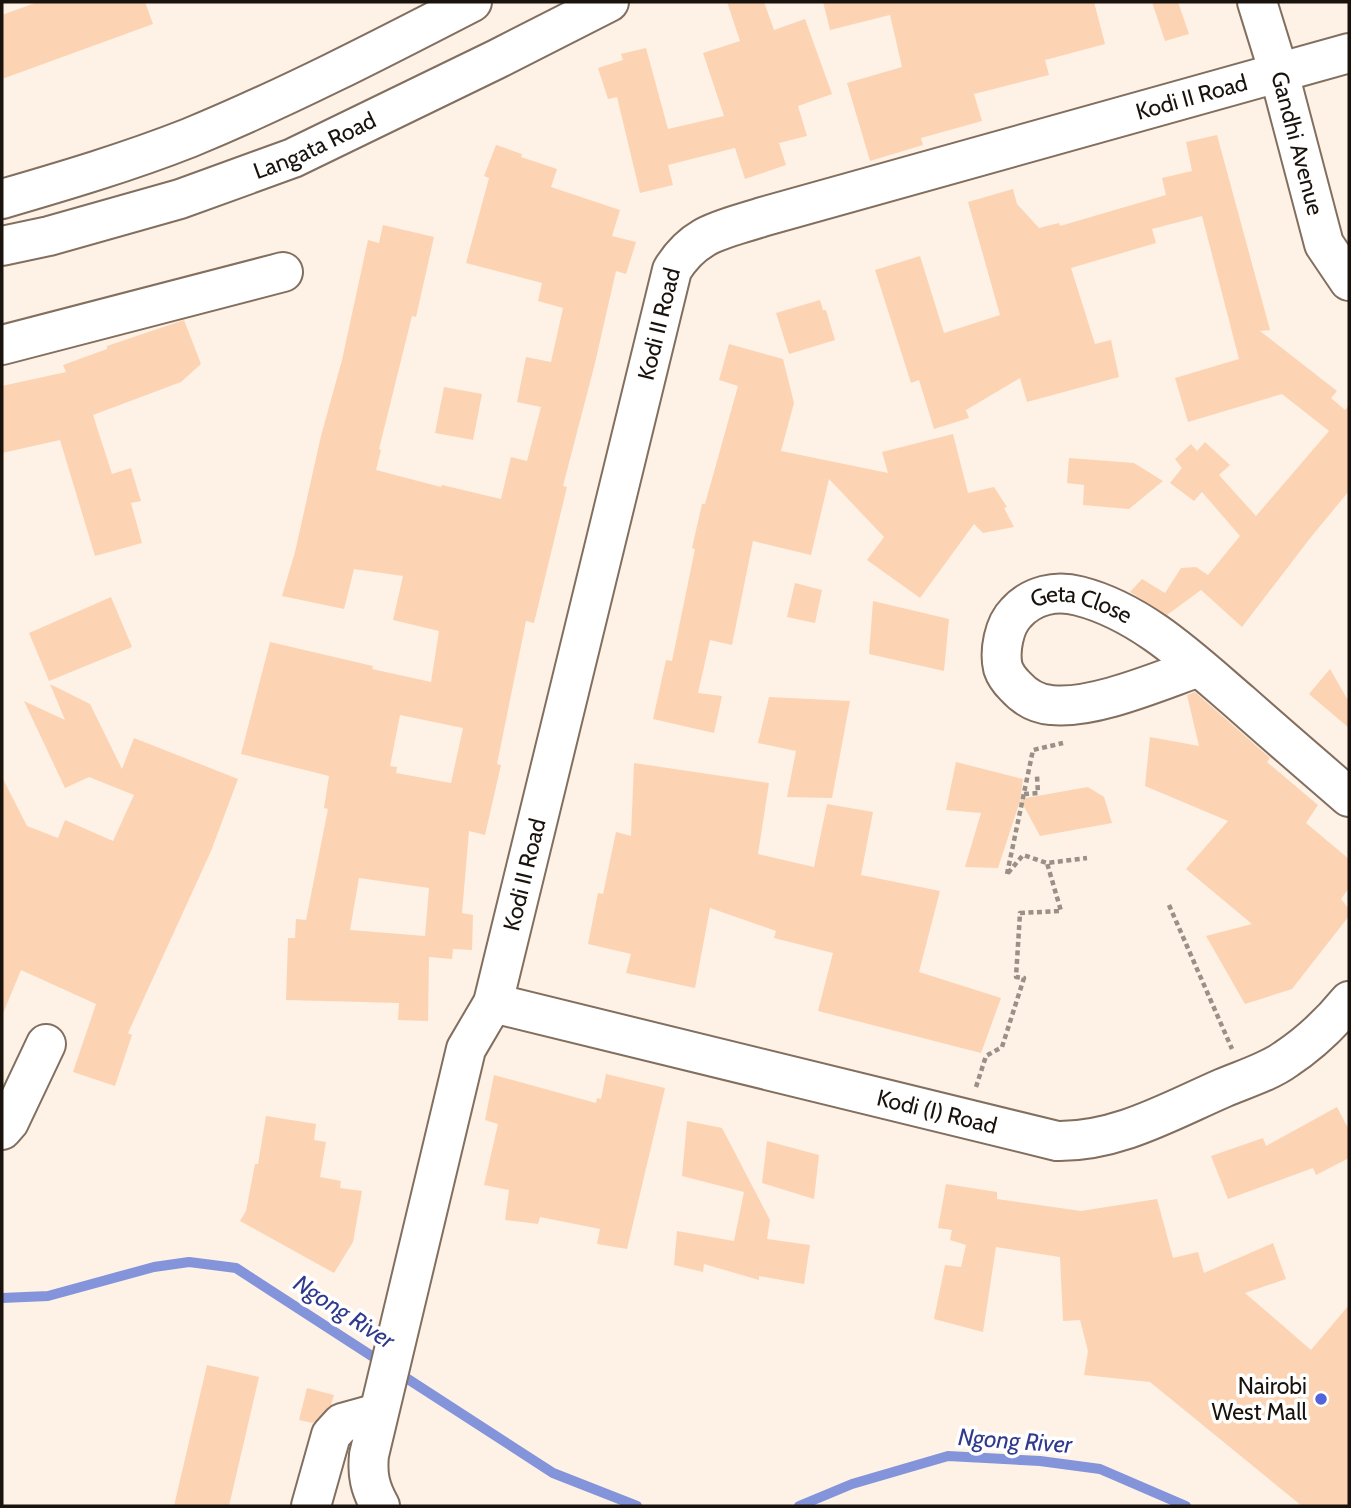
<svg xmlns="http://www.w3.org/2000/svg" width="1351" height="1508" viewBox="0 0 1351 1508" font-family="Cabin,sans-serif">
  <rect width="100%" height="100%" fill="#fef1e6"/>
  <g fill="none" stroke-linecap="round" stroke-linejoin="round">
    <path stroke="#8494da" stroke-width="10" d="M2,1298L48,1296L154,1267L189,1262L236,1268L381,1362
      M397,1372L553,1473L637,1506
      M799,1506L852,1484L948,1456L1040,1461L1100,1469L1186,1506"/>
  </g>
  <path fill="#fcd4b3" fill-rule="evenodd" d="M38,2H145L153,24L2,79V15Z
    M727,2H764L774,30L805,19L832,94L798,106L807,136L779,143L786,165L745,179L735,148L668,165L673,185L640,193L617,97L608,99L598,68L623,60L621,54L646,48L668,129L724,116L703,53L740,41Z
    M823,2H1094L1105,44L1045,60L1049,75L974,94L982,121L921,138L923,145L870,161L847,83L902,67L890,15L830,30Z
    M1152,2H1178L1189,34L1165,41Z
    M1217,135L1270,330L1260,331L1337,391L1331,398L1345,410L1349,405V491L1311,537L1242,627L1201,590L1167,615L1130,592L1142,579L1165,593L1181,568L1196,567L1208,575L1240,536L1202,492L1194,501L1170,483L1182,468L1175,459L1191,444L1197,451L1205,442L1230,465L1219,475L1256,516L1329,431L1282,394L1188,422L1175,378L1239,359L1202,216L1152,229L1156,243L1071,268L1095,344L1111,340L1119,377L1027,402L1020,378L966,410L969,418L934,429L919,380L911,383L875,270L920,256L944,333L1000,315L968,202L1013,189L1017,204L1039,228L1059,223L1060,226L1166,195L1162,178L1192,171L1186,142Z
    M496,145L522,154L521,157L557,169L551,187L620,210L612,236L636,242L626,274L616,271L595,363L563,486L567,487L534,623L526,621L497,764L501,765L485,835L469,831L462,913L473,915L472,950L453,949L452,959L429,957L428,1021L398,1020L399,1003L286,1000L288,938H295L296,919L306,920L328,809L324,808L329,776L241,754L270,642L373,666L372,669L431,682L439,631L393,620L403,576L354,569L344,609L282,596L295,552L321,436L342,360L368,240L379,243L383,225L434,237L416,317L412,316L379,449L381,450L376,470L441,487L442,485L501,499L511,457L527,461L541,407L517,402L526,357L551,362L563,308L538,301L542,283L466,263L489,178L484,176ZM400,715L463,728L451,783L396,773L397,767L390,766ZM359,878L429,888L425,936L350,930Z
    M820,300L823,310H826L835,340L789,354L776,313Z
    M184,320L201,364L181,382L93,415L112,474L131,468L141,501L131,503L142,543L95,556L60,440L2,453V386L66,372L63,365L107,349V346Z
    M729,344L783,359L794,403L781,451L888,473L882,452L953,434L968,493L994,487L1007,507L1004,508L1014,527L983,533L974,524L920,598L867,560L884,537L829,479L811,555L753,541L732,645L710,640L698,693L722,696L714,733L653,719L666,660L672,661L695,549L692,548L702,504H705L738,386L719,380Z
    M444,387L482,394L473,440L435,433Z
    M1069,458L1134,463L1163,481L1129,509L1083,505L1084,485L1067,483Z
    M795,583L822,590L815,623L787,617Z
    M111,597L132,647L49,681L29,633Z
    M873,601L949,619L944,671L869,654Z
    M1330,669L1349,702V728L1309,694Z
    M50,684L90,704L122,769L134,738L238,779L211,851L128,1033L132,1035L115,1086L73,1072L96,1004L21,970L2,1016V777L27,826L58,838L65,820L113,841L134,795L89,777L65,788L24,701L65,720Z
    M1195,692L1270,758L1267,762L1318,805L1306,823L1349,859V888L1341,899L1349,909V916L1292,989L1245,1004L1206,936L1252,924L1186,869L1228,821L1145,786L1150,737L1199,746L1187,695Z
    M769,697L850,701L832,798L787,797L796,751L758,743Z
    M956,762L1023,779L1020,801L998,868L965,867L981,813L946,810Z
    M634,763L769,783L758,854L814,867L827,804L873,812L861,875L940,891L919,972L1001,998L981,1053L818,1011L833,953L774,938L776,931L710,908L695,988L626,973L631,954L588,944L598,893L603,894L616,832L631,836Z
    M1088,787L1104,797L1112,823L1040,836L1020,799Z
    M606,1074L665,1088L627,1249L597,1244L600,1229L540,1217L538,1224L505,1220L509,1190L484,1185L498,1124L485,1120L494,1075L596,1103L597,1098L601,1099Z
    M1337,1107L1349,1130V1158L1316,1175L1313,1168L1228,1199L1211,1156L1263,1138L1266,1146Z
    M266,1116L316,1124L314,1140L326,1142L320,1177L341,1181L340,1188L362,1191L353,1242L334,1273L240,1221L246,1211L255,1164H258Z
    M687,1121L722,1128L770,1220L767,1239L810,1245L804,1284L759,1276V1280L704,1264L703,1272L674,1265L677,1231L734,1241L744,1192L682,1176Z
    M767,1141L819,1155L814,1199L762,1183Z
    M946,1184L997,1192V1199L1081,1211L1157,1199L1173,1258L1198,1252L1204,1273L1273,1243L1286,1279L1245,1293L1311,1350L1349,1305V1506H1302L1150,1382L1084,1375L1088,1351L1080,1320L1063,1321L1060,1257L996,1247L983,1332L934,1319L945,1265L961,1267L966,1245L950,1240L952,1230L938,1228Z
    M207,1365L259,1377L229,1506H174Z
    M307,1388L334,1395L331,1405L313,1423L299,1420Z"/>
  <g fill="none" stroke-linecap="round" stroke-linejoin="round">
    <g stroke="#826f5f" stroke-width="42">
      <g id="minor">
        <path id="s1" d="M1257,2L1279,73L1324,244L1349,281"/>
        <path d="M2,345L283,272"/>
        <path id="s2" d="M1199,667C1159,681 1092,710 1051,705C1036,704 1024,696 1015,686C1010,681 1005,674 1003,668C999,651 1004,625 1016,613C1032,595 1056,590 1079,596C1142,612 1193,662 1241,703C1277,735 1313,766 1349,797"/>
        <path id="s3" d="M493,1003L1057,1141C1117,1142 1170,1111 1223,1088C1244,1079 1268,1072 1286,1059C1310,1043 1331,1023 1349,1001"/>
        <path d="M2,1130L9,1122L46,1044"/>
        <path d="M311,1506L331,1435L342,1423L378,1413"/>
        <path id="s4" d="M380,1506C370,1488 367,1475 369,1455L466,1049L493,1003L672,270C695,232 723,230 762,217L1349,53"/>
      </g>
    </g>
    <g stroke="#826f5f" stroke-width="42">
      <g id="major">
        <path d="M2,199C64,181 128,162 189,138C286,98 379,50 472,2"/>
        <path id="s5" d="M2,246L49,236L180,199L293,158L497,59L609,2"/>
      </g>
    </g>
    <path stroke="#9a9087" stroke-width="4.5" stroke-dasharray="5 3.5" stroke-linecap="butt" d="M1024,794L1038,793L1037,776
      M1008,873L1023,855L1047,863
      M1007,874L1033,750L1063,743
      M1169,905L1232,1049
      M976,1087L986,1056L1002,1047L1024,978L1016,977L1020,913L1061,911L1047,863L1087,858"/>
    <use href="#minor" stroke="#fff" stroke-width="38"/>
    <use href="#major" stroke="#fff" stroke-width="38"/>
  </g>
  <circle fill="#5363d9" stroke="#fff" stroke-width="2.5" cx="1321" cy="1399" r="7"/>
  <g text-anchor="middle" stroke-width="7" stroke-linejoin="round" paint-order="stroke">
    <g font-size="23" fill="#1a130d" stroke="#fff">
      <text dy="8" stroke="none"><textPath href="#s4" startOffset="1832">Kodi II Road</textPath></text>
      <text dy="8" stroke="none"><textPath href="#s1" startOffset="147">Gandhi Avenue</textPath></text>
      <text dy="8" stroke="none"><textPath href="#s5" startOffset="329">Langata Road</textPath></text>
      <text dy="8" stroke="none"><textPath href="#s4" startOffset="1223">Kodi II Road</textPath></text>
      <text dy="8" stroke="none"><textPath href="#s2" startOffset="348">Geta Close</textPath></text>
      <text dy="8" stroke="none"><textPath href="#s4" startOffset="656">Kodi II Road</textPath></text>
      <text dy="8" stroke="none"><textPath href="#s3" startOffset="457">Kodi (I) Road</textPath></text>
    </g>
    <g font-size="23" fill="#1a130d" stroke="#fff" text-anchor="end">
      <text x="1307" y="1394">Nairobi<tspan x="1307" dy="26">West Mall</tspan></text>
    </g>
    <g font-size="24" font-style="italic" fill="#303a8c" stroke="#fff">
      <text transform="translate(344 1312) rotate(33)" y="8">Ngong River</text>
      <text transform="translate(1015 1441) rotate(4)" y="8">Ngong River</text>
    </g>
  </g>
  <rect width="1351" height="1508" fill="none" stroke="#1a130d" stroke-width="7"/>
</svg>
